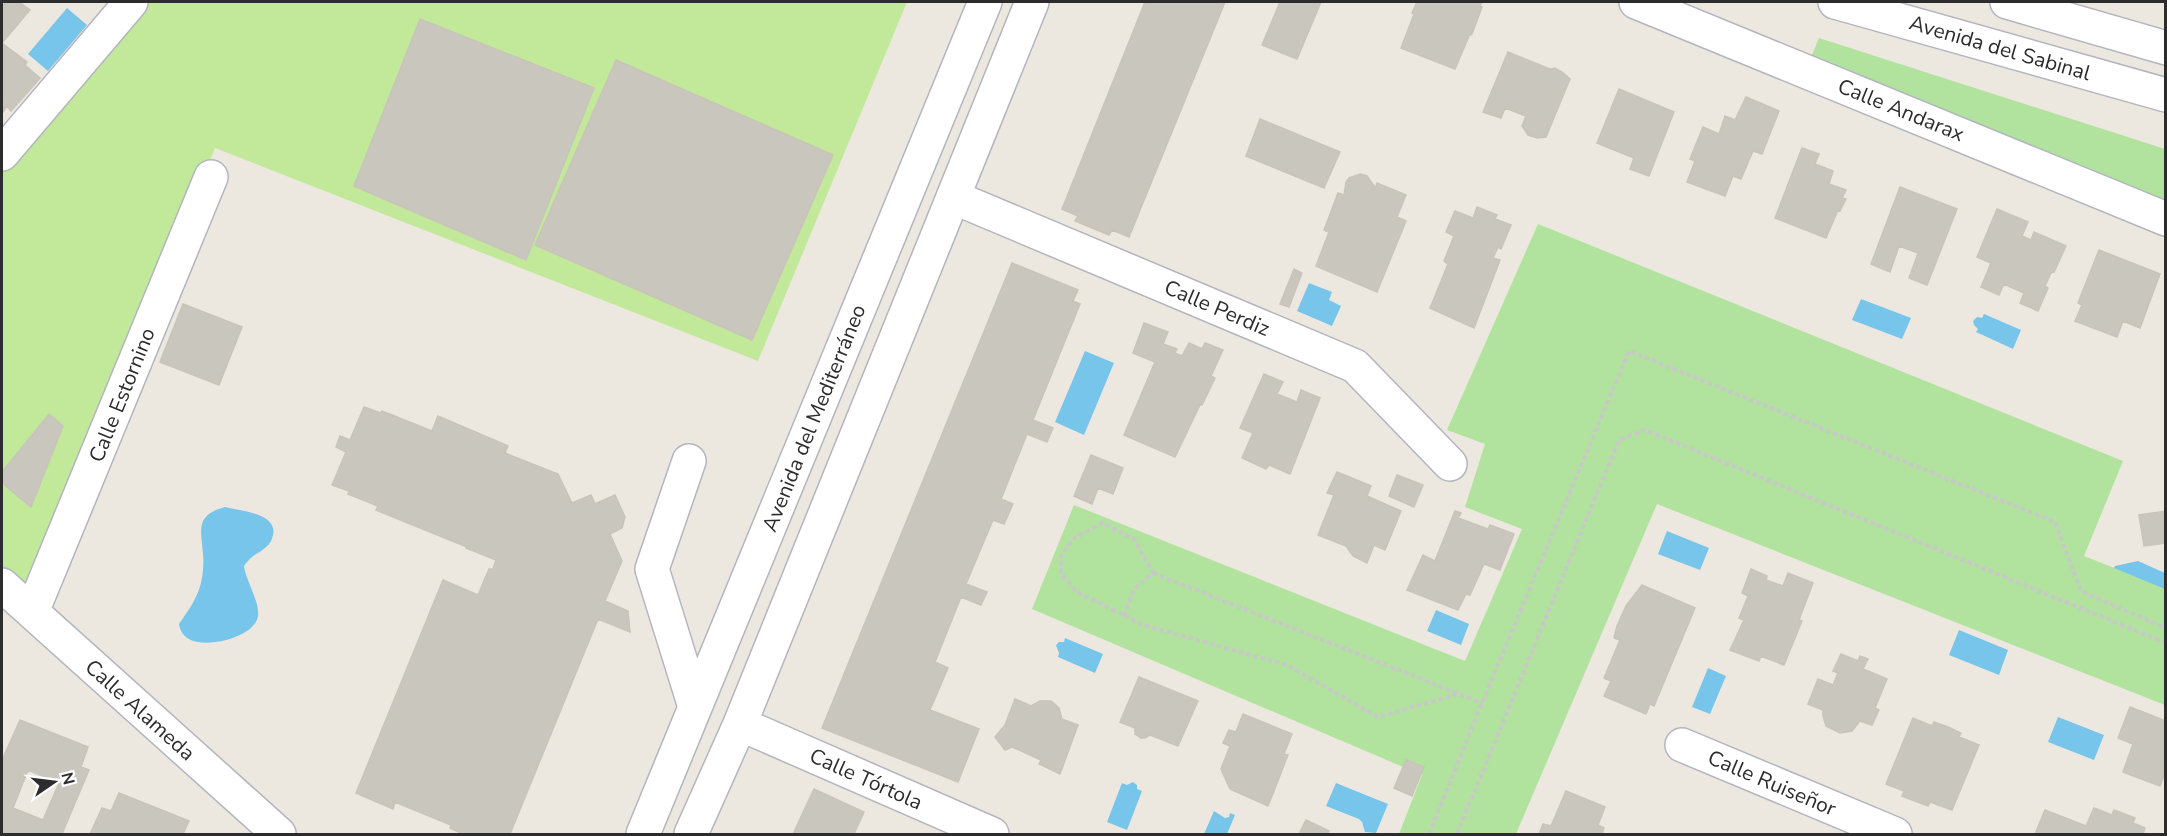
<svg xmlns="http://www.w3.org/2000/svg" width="2167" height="836" viewBox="0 0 2167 836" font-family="'Nunito Sans',sans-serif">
  <rect width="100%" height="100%" fill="#ede8df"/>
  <path fill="#b1e29e" d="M1819,38L2165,149V201L1809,62Z
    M1538,224L2123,461L2084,556L2165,588V705L1657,504L1516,834H1399L1422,775L1032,609L1074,505L1465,661L1522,529L1465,507L1485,444L1447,430Z"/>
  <path fill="#c2e89a" d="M144,2H907L758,361L215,148L30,598L2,572V170Z"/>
  <path fill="#77c5eb" d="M67,8L87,25L48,71L28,54Z
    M1309,283L1332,292L1329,300L1341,306L1332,326L1297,311Z
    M1861,299L1911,318L1902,339L1852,320Z
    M1984,314L2021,330L2013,349L1976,332L1978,329L1974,325L1973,321L1977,317L1982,318Z
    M1085,351L1114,363L1084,435L1055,422Z
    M225,507C240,511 278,513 273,535C272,540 270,544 266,547C256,556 253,553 244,566C246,581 260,602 258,616C255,638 205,649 189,639C183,636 180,630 179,624C188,611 197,599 201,583C203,574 204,563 203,554C201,530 195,515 225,507Z
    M1667,531L1709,548L1700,570L1658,554Z
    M2138,561L2165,573V589L2114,568L2115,566Z
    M1436,610L1469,624L1461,645L1427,631Z
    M1959,630L2008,650L1999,675L1949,655Z
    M1065,638L1103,654L1095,673L1058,657L1059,653L1056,645L1059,642H1064Z
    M1708,668L1726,676L1710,714L1692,707Z
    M2058,717L2104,735L2094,760L2048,742Z
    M1133,782L1137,785V789L1142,791L1127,830L1107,822L1122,783L1127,785Z
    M1336,783L1388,804L1376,833L1365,832L1362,822L1359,819L1326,806Z
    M1214,811L1225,818L1229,817L1230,813L1235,815L1227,834H1204Z"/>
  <path fill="#c9c6be" stroke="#c9c4b9" stroke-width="1.5" fill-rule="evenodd" d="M6,2H19L30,10L2,43L27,62L25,65L40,78L11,111L7,106L3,112L2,6Z
    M1145,2H1225L1129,237L1112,230L1109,235L1075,221L1078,216L1062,209Z
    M1280,2H1321L1297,59L1262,45Z
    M1417,2H1482L1480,6L1482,7L1472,34L1469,36L1455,69L1401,48L1414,14L1412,13Z
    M420,19L594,88L526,260L354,186Z
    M1508,52L1550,69L1555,68L1562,72L1570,79L1546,137L1537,138L1528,135L1522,126L1526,116L1505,108L1501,118L1483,112Z
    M616,60L833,155L752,340L535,245Z
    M1619,89L1674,112L1649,176L1630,169L1634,158L1597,143Z
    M1746,97L1779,111L1762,154L1753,151L1741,179L1733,176L1725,196L1687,182L1695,161L1690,159L1703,127L1719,134L1725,116L1735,120Z
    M1260,119L1340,152L1324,188L1246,156Z
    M1802,148L1819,154L1815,164L1833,171L1829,184L1846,190L1842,198L1846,199L1840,211L1838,210L1826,238L1775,218Z
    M1360,174L1367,176L1374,186L1376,187L1377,183L1406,195L1397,217L1406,221L1377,292L1316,266L1329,232L1324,230L1338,193L1344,195L1346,182L1349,178Z
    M1900,187L1957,209L1927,285L1909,278L1918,253L1899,246L1890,272L1871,264Z
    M1477,207L1497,215L1495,219L1511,225L1501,249L1498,247L1493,258L1500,260L1474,328L1430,308L1448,264L1444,261L1454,236L1446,232L1455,211L1473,218Z
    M1997,209L2028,222L2022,236L2031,240L2034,232L2066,246L2054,272L2052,271L2045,286L2048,288L2038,311L2020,303L2024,293L2004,284L1999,295L1981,287L1991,263L1977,257Z
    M2099,250L2160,274L2140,328L2123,321L2117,337L2075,321L2082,305L2078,303Z
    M1012,263L1078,290L1073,301L1080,304L1033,420L1053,428L1047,442L1027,434L1001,499L1013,504L1004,524L993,520L966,584L987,592L981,605L961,597L935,662L948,668L930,710L979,729L958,782L822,728Z
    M1294,269L1302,273L1289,307L1280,304Z
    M183,304L242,327L219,385L160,362Z
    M1144,323L1168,332L1163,344L1177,349L1175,353L1182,356L1189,343L1202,349L1205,343L1223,350L1211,376L1215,378L1202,405H1200L1175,457L1124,435L1155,362L1133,353Z
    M1264,374L1283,382L1277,394L1297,402L1301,390L1320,398L1290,474L1269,465L1266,469L1242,458L1253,433L1240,428Z
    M364,407L381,413L382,411L432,431L438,416L508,446L505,453L558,474L572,503L591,495L595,504L615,495L625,517L622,528L610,534L622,561L605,601L628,611L630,632L598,619L510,834H460L461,833L450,828L451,825L395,802L393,809L356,793L443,580L478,595L489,569H493L496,560L466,548L467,547L376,510L378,506L348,494L349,491L332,485L346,452L336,447L340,436L350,440Z
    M49,414L63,426L31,507L2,483V472Z
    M1091,455L1123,468L1113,494L1098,488L1092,504L1074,496Z
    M1337,472L1371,486L1367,496L1401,511L1385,550L1374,545L1367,563L1353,556L1346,546L1318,535L1334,495L1327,493Z
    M1397,475L1423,485L1414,507L1389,496Z
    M1455,511L1461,513L1458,518L1488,529L1490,525L1514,534L1500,570L1484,564L1470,595L1466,594L1458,610L1407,590L1423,555L1435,561Z
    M2166,511V543L2144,546L2139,515Z
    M1751,569L1767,576L1766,580L1783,586L1788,573L1813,583L1799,620L1802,621L1784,665L1761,656L1759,661L1730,650L1744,620L1739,618L1748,596L1742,593Z
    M1642,585L1695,608L1654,706L1650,704L1646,714L1604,696L1611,681L1604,678L1620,640L1614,638L1617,626L1626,606Z
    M1841,654L1858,661L1860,656L1868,659L1863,669L1887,679L1875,708L1879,710L1872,725L1860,721L1852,731L1840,733L1826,726L1823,716V710L1808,704L1818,679L1833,685L1838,673L1833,671Z
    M1139,677L1198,701L1178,746L1150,735L1145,738H1141L1135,734V728L1120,722Z
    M1015,699L1031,706L1040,701H1051L1059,708L1062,719L1078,725L1060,774L1039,764L1041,760L1012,747L1005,750L995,737L1005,725Z
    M2130,707L2166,721V771L2160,786L2123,772L2133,744L2118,738Z
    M1243,714L1292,734L1284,754L1288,755L1268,806L1230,789L1221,769L1230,746L1223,743L1229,730L1236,732Z
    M1913,718L1932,726L1934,722L1948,727L1961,733L1959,737L1979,745L1952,810L1930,802L1928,806L1902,796L1904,791L1886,784Z
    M20,720L88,747L81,767L89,770L62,834H2V758H3ZM28,770L59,783L43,820L13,808Z
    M1406,760L1424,767L1412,796L1394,788Z
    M814,789L864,812L854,834H793Z
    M1566,791L1605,807L1598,825L1604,828L1602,834H1539L1543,824L1551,826Z
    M119,793L189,821L183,834H90L102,808L111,811Z
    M2094,808L2112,815L2114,810L2135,818L2133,823L2145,828L2143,834H2035L2045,810L2086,826Z
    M1306,820L1329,831L1328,834H1299Z"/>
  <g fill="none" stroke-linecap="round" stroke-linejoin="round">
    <g stroke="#b3b5bf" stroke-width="36">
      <path id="minor" d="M1636,2L2166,219
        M1835,2L2166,95
        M2007,2L2166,48
        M2,154L131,2
        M953,197L1355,366L1450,464
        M689,461L652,569L695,707
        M2,585L279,834
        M32,612L211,177
        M740,724L992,834
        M1682,745L1895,834
        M643,834L985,2
        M691,834L740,724L1032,2"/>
    </g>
    <path stroke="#c8c8c8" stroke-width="4" stroke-dasharray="4.5 3" stroke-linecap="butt" d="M1153,573L1482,703
      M1124,616L1134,589L1153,573L1134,539L1102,523L1073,539L1061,556V573L1077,592L1143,625L1287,665L1378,717L1458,694
      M1429,834L1482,703L1629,351L2055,522L2081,591L2166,628
      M1457,834L1619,440L1645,430L2166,643"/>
    <use href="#minor" stroke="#fff" stroke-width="33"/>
  </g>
  <g text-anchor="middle" stroke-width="4.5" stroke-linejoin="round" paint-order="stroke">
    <g font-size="21" fill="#2c2c2c" stroke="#fff">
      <text transform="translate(2000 48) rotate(16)" y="7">Avenida del Sabinal</text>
      <text transform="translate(1901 110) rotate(22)" y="7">Calle Andarax</text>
      <text transform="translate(1217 308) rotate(23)" y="7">Calle Perdiz</text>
      <text transform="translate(122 395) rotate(-68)" y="7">Calle Estornino</text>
      <text transform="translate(814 418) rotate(-68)" y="7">Avenida del Mediterráneo</text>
      <text transform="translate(140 710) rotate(42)" y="7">Calle Alameda</text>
      <text transform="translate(866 779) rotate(24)" y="7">Calle Tórtola</text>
      <text transform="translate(1772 783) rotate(23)" y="7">Calle Ruiseñor</text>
    </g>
  </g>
  <rect width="2167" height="836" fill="none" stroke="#2c2c2c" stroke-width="6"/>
  <g transform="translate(54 782) rotate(76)" stroke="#ffffff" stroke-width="4.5" paint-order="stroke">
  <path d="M0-4.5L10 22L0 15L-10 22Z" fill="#2c2c2c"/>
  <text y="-9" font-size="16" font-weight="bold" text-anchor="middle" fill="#2c2c2c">N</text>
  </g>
</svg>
